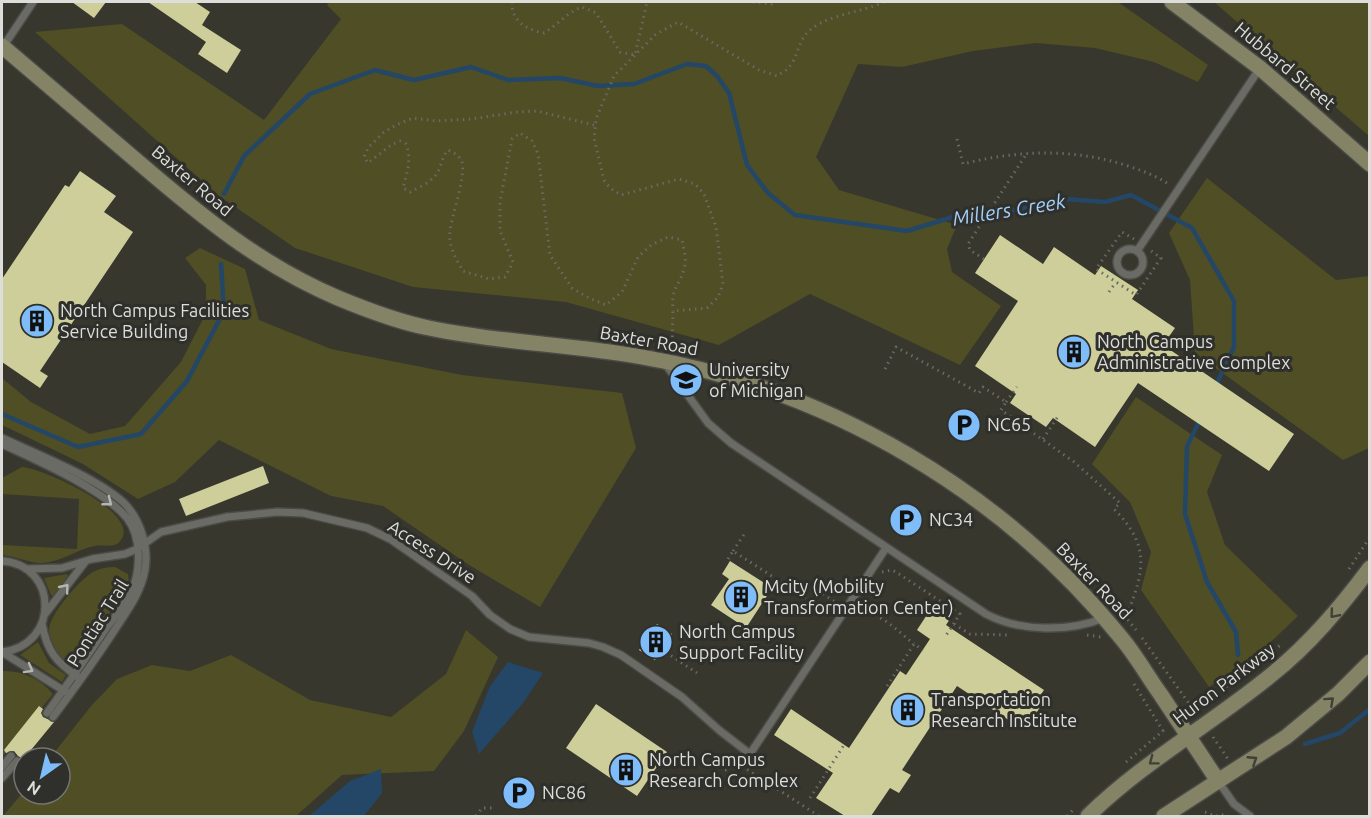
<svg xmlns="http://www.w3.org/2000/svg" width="1371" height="818" viewBox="0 0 1371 818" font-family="Ubuntu,sans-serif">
  <rect width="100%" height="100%" fill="#2f2f2b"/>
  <path fill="#37372d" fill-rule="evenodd" d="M2,2H1369V816H2ZM24,758H60V794H24Z"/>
  <path fill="#4f4e24" d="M329,2H1118L1208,65L1198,82L1154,62L1095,48L1036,43L973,51L902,67L858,64L816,157L839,190L957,225L947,249L952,272L1001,306L960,365L810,294L719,345L566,302L413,287L295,248L218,195L35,32L122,24L264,120L341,19L327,5Z
    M1214,2H1369V136Z
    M1207,178L1336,280L1369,276V448L1343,460L1195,353L1190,280L1169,233Z
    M200,248L245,269L259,320L331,349L462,375L622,393L636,448L540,607L469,565L383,506L331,496L219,440L175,482L138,499L83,464L2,425V378L31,402L90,434L125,426L181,362L206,313V285L185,258Z
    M1136,397L1222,455L1207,492L1225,545L1298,616L1256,656L1209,687L1141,590L1151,552L1130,502L1092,464Z
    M22,467C42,468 141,512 121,540C115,549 104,544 95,546C77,549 62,562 42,563C28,563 16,556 2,555V545L77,549L79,499L2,494V478Z
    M115,567L128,574L129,581L126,588L74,666C66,663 61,658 57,651C53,645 49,637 49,630C49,615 80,579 93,572C100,568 108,567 115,567Z
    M67,574L68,576L53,596L51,595L44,578Z
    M466,630L498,657L464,731L434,771L342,775L296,816H3L24,791V794H60V758H50L91,706L117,679L152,665L190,671L231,655L310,700L391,717L446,674Z
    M38,642L49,663L66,675L62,682L20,655Z
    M2,671C21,670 41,679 53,694L2,757Z"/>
  <path fill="#244767" d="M508,662L543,673L524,702L479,754L472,732L490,686Z
    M381,769L382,793L364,816H309L350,781Z"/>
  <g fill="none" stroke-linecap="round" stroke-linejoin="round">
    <path stroke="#244767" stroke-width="4.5" d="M224,194L244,156L310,94L375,70L414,80L471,67L508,80L560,78L598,86L634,84L687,64L706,66L717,76L729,93L747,165L768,193L795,215L907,231L966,213L1017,210L1066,199L1105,202L1131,195L1192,228L1234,301V347L1216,385
      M2,414L78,447L141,434L187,381L224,311L221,264
      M1200,420L1187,446L1185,514L1207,582L1236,632L1238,655
      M1305,744L1340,733L1370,709"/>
  </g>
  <path fill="#cece9b" d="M72,2H106L94,18Z
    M148,2H195L210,12L202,25L241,50L227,73L198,54L206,42Z
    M80,171L116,196L104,212L133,232L40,371L48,376L40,388L2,362V279L65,185L69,187Z
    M1000,235L1043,264L1054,247L1095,275L1101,266L1138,290L1132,299L1175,328L1163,345L1294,434L1269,471L1138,383L1095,447L1053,418L1046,427L1010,403L1016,394L975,366L1018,301L975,273Z
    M263,466L269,483L186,516L179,499Z
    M730,561L772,588L746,628L711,605L729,579L722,574Z
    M934,604L952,616L946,625L1044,690L1037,700L1042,704L1032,720L1027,716L1019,727L957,686L902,770L911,775L899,793L890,788L871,816H845L816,798L833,773L774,735L791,709L849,748L900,671L906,675L930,639L917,630Z
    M657,624L672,634L655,660L639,650Z
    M596,704L667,752L637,796L566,748Z
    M39,706L43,709L41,713L43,717L54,722L22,761L14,751L6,753L4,750Z"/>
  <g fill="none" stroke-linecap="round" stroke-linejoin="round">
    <g stroke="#4a4a47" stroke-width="10">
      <path id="lane" d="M3,47L33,2
        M1117 262a13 13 0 1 1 26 0a13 13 0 1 1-26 0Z
        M1137,251L1260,68
        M666,365L708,423L731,443L986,614C1020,632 1069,632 1104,618
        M2,438C37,454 95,477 123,502C140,518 149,547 145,570C141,593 127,611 114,631C95,660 74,689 53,717
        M2,444C36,460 103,489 127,518C142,537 141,572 131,592C124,606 114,618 105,630C86,658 67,685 47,713
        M2,561C59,565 60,645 2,652
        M26,569L62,568L92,559L125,554L137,549L161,532L227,517L278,512L303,513L367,528L390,539L472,596L490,615L510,629L529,637L589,643L603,647L621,655L682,697L719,730L750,754L886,548
        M45,614L85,562
        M42,624C47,651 56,662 78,677
        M2,652L66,692
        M2,767L11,756
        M2,778L17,761
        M1218,781L1234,804L1250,816"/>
    </g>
    <g stroke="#4a4a47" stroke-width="18">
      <path id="secondary" d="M1172,2L1260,68L1370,164
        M2,46C47,84 92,123 137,161C200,215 260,265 338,298C367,310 398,322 429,328C499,343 572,344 642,357C829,389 1004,492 1123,640C1137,657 1148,677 1161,695C1180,724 1199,752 1218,781
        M1088,816C1143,762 1210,725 1270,676C1309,645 1340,608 1370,568
        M1164,816L1286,737L1338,694L1370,662"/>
    </g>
    <path stroke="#696965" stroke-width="3" stroke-dasharray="1.5 4.5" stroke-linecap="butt" d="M512,2C511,21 527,30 544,33C557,25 568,12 582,7L596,13L620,52L635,55L647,2
      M753,2L772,4L776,2
      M594,125L537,111L517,112L472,119L436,121L413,118L396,125L383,133L368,148L364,157L368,163L391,145L400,141L406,144C412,160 407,172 403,188L410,192C418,188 429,183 435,176C442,168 441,157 448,150C454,153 459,155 462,162C466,177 452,214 450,231C448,246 456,259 463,271L489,279L505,277L513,262L500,231V202L512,139L520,133L532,141L538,154L550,255L572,288L589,298L606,305L622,292L638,257L651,245L668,237L682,240C684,249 687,260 684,269C678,289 671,287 673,311
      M957,139L963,164C1018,150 1074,148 1128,166C1143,171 1157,176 1170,185
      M1134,239L1122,232L1096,269L1136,295L1161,258L1150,250L1151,249
      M984,259L970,250L968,244L1027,153
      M1109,292L1116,282
      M672,349L673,311L707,308L718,297L723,284L716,227L704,194L695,184L679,179L621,195L610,188L604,180L594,138L596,119L614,76L655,35L678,22L759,70L777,76C781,73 786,71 789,67C797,59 798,43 806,34C822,15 861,13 884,2
      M885,369L896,347L979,393L983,387L1006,402L1001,410L1074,462L1120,503L1114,509C1151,546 1144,571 1127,615L1128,620L1136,630
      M1006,402L1017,387
      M1043,439L1059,415
      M733,551L745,533
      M728,559L733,551L806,598
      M1349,569L1370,537
      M882,572L892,570L899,574L960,614L945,637
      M813,587L838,604
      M860,605L890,624L914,644
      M954,624L970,634L1009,635
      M1087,635L1101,637
      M1142,638L1193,709
      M661,649L697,673
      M1134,684L1163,731
      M887,686L914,644L923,650
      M1191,710L1238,679L1283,643
      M1213,737L1228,759
      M1126,762L1164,730
      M725,770H729L734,761L819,816
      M810,798L844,745
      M1205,812L1215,816
      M476,816L482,808H496
      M1067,816L1074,809
      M1216,816L1228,814"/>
    <use href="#lane" stroke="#6b6b66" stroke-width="7"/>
    <use href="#secondary" stroke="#848366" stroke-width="15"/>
  </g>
  <defs><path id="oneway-chevron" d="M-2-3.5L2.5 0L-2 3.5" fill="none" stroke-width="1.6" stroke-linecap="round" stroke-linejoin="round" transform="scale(1.5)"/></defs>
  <g stroke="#b5b5b1">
    <use href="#oneway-chevron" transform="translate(108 502) rotate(38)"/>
    <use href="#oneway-chevron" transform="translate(65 588) rotate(-51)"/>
    <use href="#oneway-chevron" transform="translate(29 669) rotate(29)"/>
  </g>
  <g stroke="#404037">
    <use href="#oneway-chevron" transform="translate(1334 614) rotate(130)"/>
    <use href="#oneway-chevron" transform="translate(1330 701) rotate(-42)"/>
    <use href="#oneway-chevron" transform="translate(1253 760) rotate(-33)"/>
    <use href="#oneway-chevron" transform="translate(1153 761) rotate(143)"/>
  </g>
  <defs>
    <g id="building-disc" transform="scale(1.725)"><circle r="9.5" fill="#7ebdf9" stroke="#2f2f2b"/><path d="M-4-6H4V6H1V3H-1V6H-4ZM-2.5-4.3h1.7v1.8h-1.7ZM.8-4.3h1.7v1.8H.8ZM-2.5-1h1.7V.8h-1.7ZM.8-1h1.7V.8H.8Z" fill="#111"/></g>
    <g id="university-disc" transform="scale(1.725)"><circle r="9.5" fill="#7ebdf9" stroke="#2f2f2b"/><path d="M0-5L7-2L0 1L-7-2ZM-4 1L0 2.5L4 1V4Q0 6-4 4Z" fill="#111"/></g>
    <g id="parking-disc" transform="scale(1.725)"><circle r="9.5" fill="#7ebdf9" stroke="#2f2f2b"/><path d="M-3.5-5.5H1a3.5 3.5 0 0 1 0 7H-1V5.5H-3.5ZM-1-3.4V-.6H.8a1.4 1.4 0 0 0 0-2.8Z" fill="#111"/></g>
  </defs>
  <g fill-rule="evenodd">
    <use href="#building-disc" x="37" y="321"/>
    <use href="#building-disc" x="1074" y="352"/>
    <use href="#university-disc" x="686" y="380"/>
    <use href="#parking-disc" x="964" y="425"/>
    <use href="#parking-disc" x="906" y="520"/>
    <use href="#building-disc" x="741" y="597"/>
    <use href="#building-disc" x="656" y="642"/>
    <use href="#building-disc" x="908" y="710"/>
    <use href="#building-disc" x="626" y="770"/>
    <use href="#parking-disc" x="519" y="793"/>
  </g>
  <g text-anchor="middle" stroke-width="6" stroke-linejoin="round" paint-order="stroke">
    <g font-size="18" fill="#ddddda" stroke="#2f2f2b">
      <text transform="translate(1285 66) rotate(40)" y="6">Hubbard Street</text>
      <text transform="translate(192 181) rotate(40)" y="6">Baxter Road</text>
      <text transform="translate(649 341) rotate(10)" y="6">Baxter Road</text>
      <text transform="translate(432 552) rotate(33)" y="6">Access Drive</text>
      <text transform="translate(1094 581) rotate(46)" y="6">Baxter Road</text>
      <text transform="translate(98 623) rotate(-58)" y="6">Pontiac Trail</text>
      <text transform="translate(1224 684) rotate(-37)" y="6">Huron Parkway</text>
    </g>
    <g font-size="18" fill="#ddddda" stroke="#2f2f2b" text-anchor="start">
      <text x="60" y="317">North Campus Facilities<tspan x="60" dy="21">Service Building</tspan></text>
      <text x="1097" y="348">North Campus<tspan x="1097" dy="21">Administrative Complex</tspan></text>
      <text x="709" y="376">University<tspan x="709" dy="21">of Michigan</tspan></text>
      <text x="987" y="431">NC65</text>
      <text x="929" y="526">NC34</text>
      <text x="764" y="593">Mcity (Mobility<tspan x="764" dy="21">Transformation Center)</tspan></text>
      <text x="679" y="638">North Campus<tspan x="679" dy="21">Support Facility</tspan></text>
      <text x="931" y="706">Transportation<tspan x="931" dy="21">Research Institute</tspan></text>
      <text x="649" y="766">North Campus<tspan x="649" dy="21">Research Complex</tspan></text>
      <text x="542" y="799">NC86</text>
    </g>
    <g font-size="20" font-style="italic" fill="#a4d1fe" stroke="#2f2f2b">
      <text transform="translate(1009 210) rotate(-9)" y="7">Millers Creek</text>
    </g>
  </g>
  <rect width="1371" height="818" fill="none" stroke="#ddddda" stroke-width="6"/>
  <g transform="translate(42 776) rotate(214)"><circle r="28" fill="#2f2f2b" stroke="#757571" stroke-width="1.5"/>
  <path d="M0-4.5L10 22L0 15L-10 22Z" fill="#7ebdf9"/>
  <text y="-9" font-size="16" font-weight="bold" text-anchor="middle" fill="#ddddda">N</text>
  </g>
</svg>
